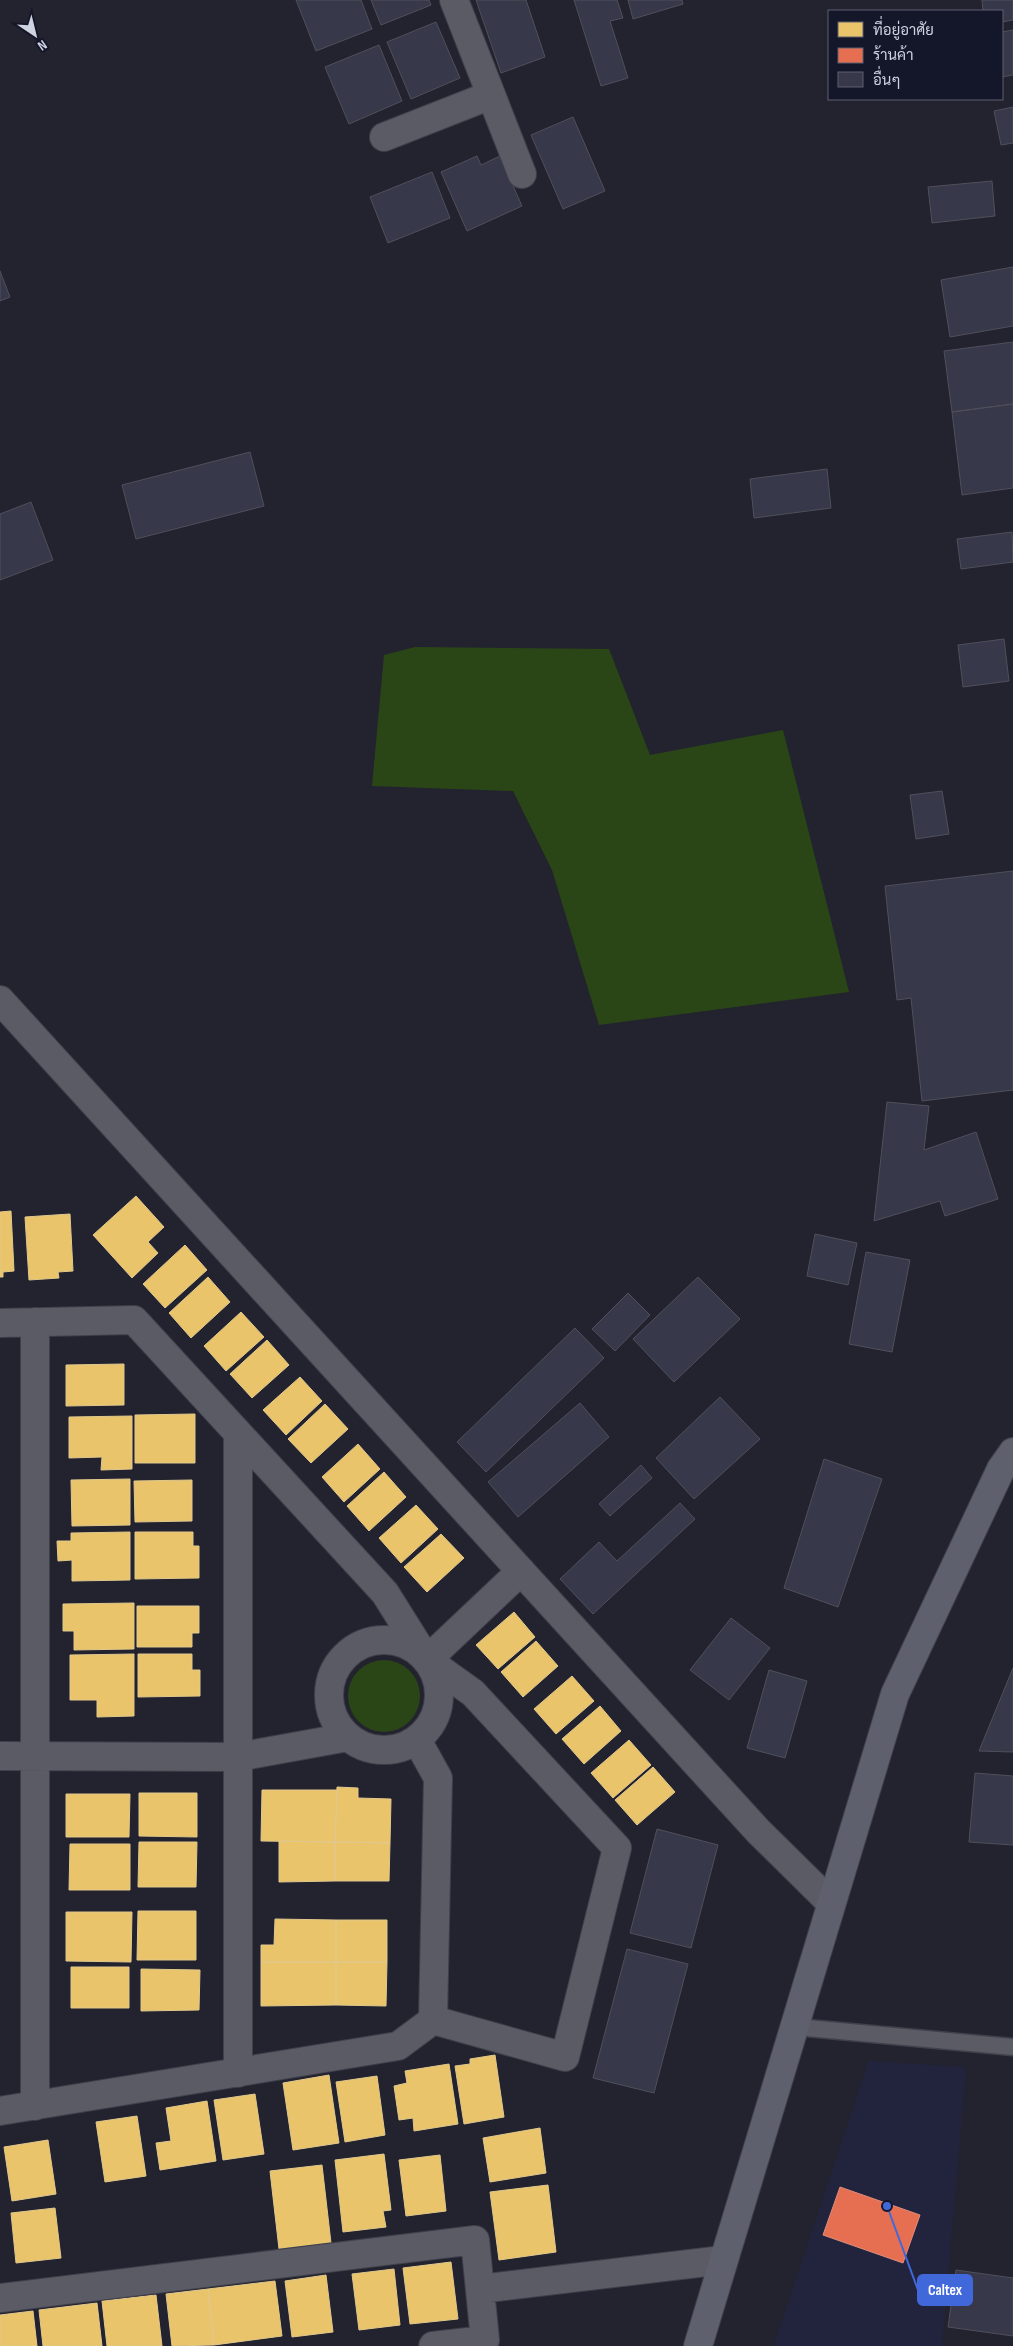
<svg xmlns="http://www.w3.org/2000/svg" width="1013" height="2346" viewBox="0 0 1013 2346" font-family="'Sofia Sans Condensed',Sarabun,sans-serif">
  <rect width="100%" height="100%" fill="#22232f"/>
  <path fill="#22243d" d="M869,2061L966,2067L942,2346H774Z"/>
  <path fill="#2b4616" d="M415,647L609,649L650,755L783,730L849,992L599,1025L552,870L513,791L372,786L384,655Z
    M348 1696a36 36 0 1 1 72 0a36 36 0 1 1-72 0Z"/>
  <path fill="#e9c46a" stroke="#e1c88d" d="M136,1196L164,1227L148,1242L158,1253L132,1278L93,1235Z
    M11,1211L14,1271L3,1272V1277H0V1212Z
    M70,1214L73,1271L58,1272L59,1278L29,1280L25,1217Z
    M185,1245L207,1270L165,1308L143,1284Z
    M208,1277L230,1302L191,1338L169,1313Z
    M241,1312L264,1337L226,1371L204,1346Z
    M267,1340L289,1365L252,1398L230,1374Z
    M124,1364V1405L66,1406V1365Z
    M300,1377L322,1401L286,1435L263,1410Z
    M325,1404L348,1429L311,1463L288,1439Z
    M195,1414V1463H135V1415Z
    M132,1416V1469L101,1470L102,1457L69,1458V1417Z
    M358,1444L380,1469L344,1502L322,1477Z
    M384,1472L406,1497L369,1531L347,1506Z
    M130,1479V1525L72,1526L71,1480Z
    M192,1480V1521L135,1522L134,1481Z
    M416,1505L438,1529L401,1563L379,1538Z
    M130,1532V1580L72,1581V1560L58,1561L57,1541H71V1533Z
    M135,1532H193V1546H199V1578L135,1579Z
    M441,1534L464,1558L427,1592L404,1567Z
    M134,1603V1649L74,1650V1631H63V1604Z
    M137,1606H199V1633H192V1647H137Z
    M514,1612L535,1637L498,1669L476,1645Z
    M536,1641L558,1666L523,1697L501,1672Z
    M134,1654V1716L97,1717V1700H70V1655Z
    M138,1654H192V1670H200V1696L138,1697Z
    M572,1676L594,1701L556,1734L534,1709Z
    M600,1706L621,1731L584,1764L562,1739Z
    M629,1740L651,1765L613,1798L591,1773Z
    M653,1767L675,1792L637,1825L615,1800Z
    M337,1787L358,1788V1798L391,1799L390,1843L335,1842Z
    M262,1790H337L335,1842L261,1841Z
    M139,1793H197V1837L139,1836Z
    M66,1794H130L129,1837H66Z
    M279,1841L335,1842V1881L279,1882Z
    M139,1842H197L196,1887H138Z
    M335,1842L390,1843L389,1881H335Z
    M70,1844H130V1890H69Z
    M138,1911H196V1960H137Z
    M66,1912H132L131,1962L66,1961Z
    M275,1919L336,1920V1962H261V1945H274Z
    M336,1920H387V1962H336Z
    M261,1962H336V2005L261,2006Z
    M336,1962H387L386,2006L336,2005Z
    M71,1967H129V2008H71Z
    M141,1969L200,1970L199,2010L141,2011Z
    M495,2055L504,2117L464,2124L455,2066L470,2064V2059Z
    M449,2064L458,2124L414,2131L413,2118L399,2120L394,2086L407,2083L405,2071Z
    M329,2075L339,2143L293,2150L283,2083Z
    M377,2076L385,2135L345,2142L336,2082Z
    M255,2094L264,2154L223,2160L214,2100Z
    M207,2101L216,2161L160,2170L156,2143L171,2141L166,2108Z
    M137,2116L146,2176L105,2182L96,2122Z
    M540,2128L546,2173L490,2182L483,2138Z
    M48,2140L56,2194L12,2201L4,2147Z
    M384,2154L391,2210L383,2211L386,2227L343,2232L335,2160Z
    M440,2155L446,2211L406,2216L399,2160Z
    M322,2165L331,2243L279,2249L270,2171Z
    M548,2185L556,2252L499,2260L490,2192Z
    M55,2208L61,2258L16,2263L11,2213Z
    M451,2262L458,2319L410,2324L403,2268Z
    M394,2269L400,2325L359,2330L352,2274Z
    M326,2275L333,2332L292,2337L285,2281Z
    M275,2281L282,2336L214,2345L208,2289Z
    M208,2289L214,2345L172,2346L166,2294Z
    M156,2295L162,2346H107L102,2301Z
    M97,2303L102,2346H43L39,2310Z
    M33,2311L37,2346H0V2315Z"/>
  <path fill="#e76f51" stroke="#e08d7c" d="M840,2187L920,2215L903,2263L823,2235Z"/>
  <path fill="#37384a" stroke="#4f505a" d="M296,0H361L372,29L316,51Z
    M371,0H429L431,5L381,25Z
    M476,0H526L545,57L501,73Z
    M574,0H617L623,18L610,21L628,78L601,86Z
    M628,0H682L683,4L633,19Z
    M982,0H1013V20L1002,22V11H983Z
    M436,22L460,78L411,99L387,42Z
    M1013,30V75L1002,77V32Z
    M379,45L402,101L349,124L325,67Z
    M1013,107V143L1001,145L994,111Z
    M573,117L605,191L563,209L531,135Z
    M477,156L481,165L500,156L522,206L467,231L441,172Z
    M432,172L450,218L388,243L370,197Z
    M992,181L995,216L932,223L928,187Z
    M1013,267V326L950,337L941,280Z
    M0,271L10,297L0,301Z
    M1013,342V404L952,412L944,351Z
    M1013,404V488L962,495L952,412Z
    M250,452L264,506L136,539L122,485Z
    M827,469L831,508L754,518L750,479Z
    M31,502L53,560L0,580V514Z
    M1012,532L1013,562L961,569L957,539Z
    M1004,639L1009,681L963,687L958,645Z
    M942,791L949,834L916,839L910,795Z
    M1013,871V1090L922,1101L911,998L897,1000L885,886Z
    M887,1102L929,1106L924,1150L976,1132L998,1199L945,1216L940,1201L874,1221Z
    M815,1234L857,1243L848,1285L807,1276Z
    M866,1252L910,1260L892,1352L849,1344Z
    M698,1277L740,1319L674,1382L633,1339Z
    M628,1293L650,1315L615,1351L592,1329Z
    M575,1328L604,1358L486,1472L457,1442Z
    M720,1397L760,1439L694,1499L656,1458Z
    M580,1403L609,1437L518,1517L488,1482Z
    M824,1459L882,1479L838,1607L784,1588Z
    M641,1465L652,1478L610,1516L599,1504Z
    M680,1503L695,1519L593,1614L560,1579L599,1542L617,1561Z
    M731,1618L770,1648L729,1700L690,1670Z
    M1013,1668V1752L979,1751Z
    M769,1670L807,1681L785,1758L747,1748Z
    M975,1773L1013,1776V1845L969,1842Z
    M657,1829L718,1845L691,1948L630,1933Z
    M627,1949L688,1964L654,2093L593,2078Z
    M956,2270L1013,2278V2336L948,2327Z"/>
  <g fill="none" stroke-linecap="round" stroke-linejoin="round">
    <g stroke="#3f404b" stroke-width="19">
      <path id="service" d="M796,2027L1013,2047"/>
    </g>
    <g stroke="#3f404b" stroke-width="30">
      <path id="minor" d="M454,0L522,174
        M384,137L491,95
        M0,1000L758,1831L831,1903
        M35,1322V2106
        M0,1323L134,1320L385,1593L427,1660L473,1693L617,1848L565,2057L433,2020
        M329 1695a55 55 0 1 1 110 0a55 55 0 1 1-110 0Z
        M427,1660L521,1571
        M0,1756L238,1757L348,1737
        M238,2073V1434
        M0,2111L398,2046L433,2020L438,1778L417,1740
        M480,2289L723,2260
        M0,2298L475,2240L485,2340L433,2346"/>
    </g>
    <g stroke="#3f404b" stroke-width="30">
      <path id="primary" d="M698,2346L895,1694L1001,1469L1013,1452"/>
    </g>
    <use href="#service" stroke="#5a5b65" stroke-width="16"/>
    <use href="#minor" stroke="#5a5b65" stroke-width="28"/>
    <use href="#primary" stroke="#5f606d" stroke-width="28"/>
  </g>
  <path fill="none" stroke="#4168da" stroke-width="2" d="M887 2206L918 2290"/>
  <circle fill="#4168da" stroke="#141629" stroke-width="2" cx="887" cy="2206" r="5"/>
  <rect fill="#4168da" stroke="#4168da" stroke-width="2" x="918" y="2275" width="54" height="30" rx="5"/>
  <g font-size="15" text-anchor="middle" font-weight="bold" fill="#fff">
    <text x="945" y="2295">Caltex</text>
  </g>
  <rect x="828" y="10" width="175" height="90" fill="#141629" stroke="#5f6172"/>
  <rect x="838" y="22" width="25" height="15" fill="#e9c46a" stroke="#5f6172"/>
  <text x="873" y="35" font-size="15" fill="#cfd2e0">ที่อยู่อาศัย</text>
  <rect x="838" y="48" width="25" height="15" fill="#e76f51" stroke="#5f6172"/>
  <text x="873" y="60" font-size="15" fill="#cfd2e0">ร้านค้า</text>
  <rect x="838" y="72" width="25" height="15" fill="#37384a" stroke="#5f6172"/>
  <text x="873" y="85" font-size="15" fill="#cfd2e0">อื่นๆ</text>
  <g transform="translate(35 35) rotate(145)" stroke="#141629" stroke-width="4" paint-order="stroke">
  <path d="M0-4L9 19L0 12L-9 19Z" fill="#cfd2e0"/>
  <text y="-8" font-size="14" font-weight="bold" text-anchor="middle" fill="#cfd2e0">N</text>
  </g>
</svg>
